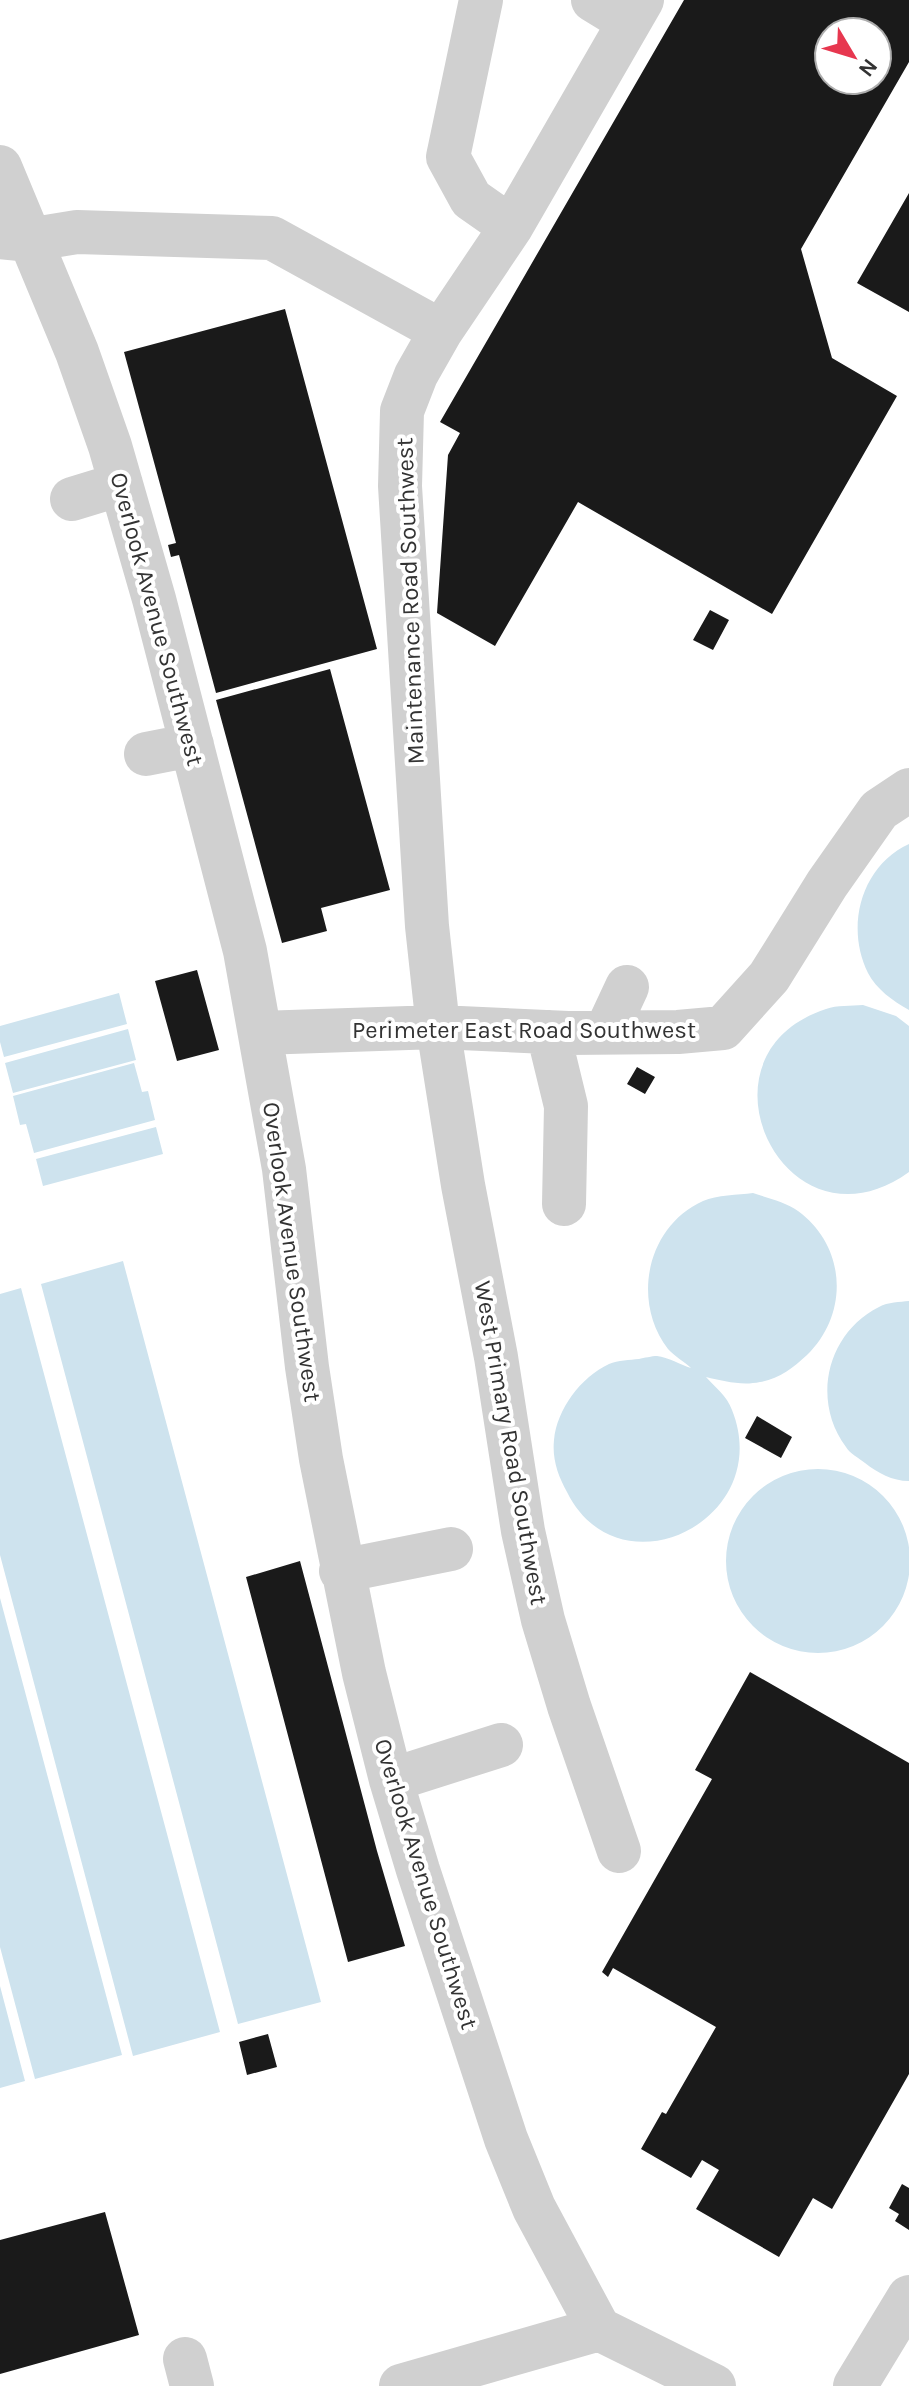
<svg xmlns="http://www.w3.org/2000/svg" width="909" height="2386" viewBox="0 0 909 2386" font-family="Karla,sans-serif">
  <rect width="100%" height="100%" fill="#fff"/>
  <path fill="#cee3ee" d="M909,844V1010C893,1001 876,989 868,973C845,927 861,866 909,844Z
    M119,993L127,1024L4,1057L0,1042V1026Z
    M863,1005L896,1016L909,1026V1172C786,1261 685,1055 826,1009C837,1005 851,1006 863,1005Z
    M128,1029L136,1060L13,1093L5,1063Z
    M134,1063L142,1092L148,1091L155,1120L34,1153L26,1124L20,1125L13,1096Z
    M156,1127L163,1154L43,1186L36,1159Z
    M753,1193C767,1198 786,1202 798,1211C847,1247 849,1314 807,1355C793,1368 779,1379 760,1382C742,1386 723,1381 706,1377C715,1387 727,1396 732,1410C776,1520 619,1597 567,1492C558,1476 552,1459 554,1440C557,1409 581,1377 609,1364C618,1360 630,1360 639,1359C644,1358 652,1356 657,1356C668,1357 681,1365 691,1368C685,1362 674,1356 668,1349C631,1301 647,1226 703,1201C717,1195 738,1195 753,1193Z
    M123,1261L321,2002L238,2024L41,1284Z
    M21,1288L220,2032L133,2056L0,1555V1294Z
    M909,1301V1481C892,1481 878,1473 865,1463C859,1458 850,1454 846,1447C811,1400 827,1333 879,1307C888,1302 900,1302 909,1301Z
    M726 1561a92 92 0 1 1 184 0a92 92 0 1 1-184 0Z
    M0,1598L122,2055L35,2079L0,1947Z
    M0,1986L25,2081L0,2088Z"/>
  <path fill="#1a1a1a" fill-rule="evenodd" d="M684,0H909V62L801,249L832,358L897,396L772,614L578,502L495,646L437,613L448,455L460,433L440,422ZM829,32H877V80H829Z
    M909,193V312L857,283Z
    M285,309L377,649L216,693L179,555L171,557L168,545L176,543L124,352Z
    M710,610L729,620L713,650L693,640Z
    M330,669L390,890L321,908L327,931L282,943L216,700Z
    M197,970L219,1050L177,1061L155,981Z
    M637,1067L655,1077L645,1094L627,1084Z
    M757,1416L792,1437L781,1458L745,1438Z
    M300,1561L377,1851L405,1946L348,1962L246,1577Z
    M750,1672L909,1763V2074L832,2209L813,2198L779,2257L696,2209L719,2170L702,2160L691,2178L641,2149L662,2112L666,2114L716,2027L613,1968L608,1977L602,1972L712,1779L695,1770Z
    M268,2034L277,2067L247,2075L239,2042Z
    M902,2184L909,2188V2230L895,2221L899,2214L889,2208Z
    M105,2212L139,2335L0,2374V2240Z"/>
  <g fill="none" stroke-linecap="round" stroke-linejoin="round">
    <path stroke="#d0d0d0" stroke-width="44" d="M481,0L448,157L471,199L511,227
      M593,0L629,22
      M0,167L77,352L110,446L154,599L245,951L284,1169L307,1367L321,1459L364,1673L391,1780L418,1870L506,2139L534,2208L599,2329
      M0,237L28,240L77,232L272,238L441,331
      M72,499L121,484
      M146,754L192,745
      M548,1032L566,1106L564,1204
      M606,1032L627,987
      M260,1033L438,1027L568,1033L678,1032L723,1028L769,977L827,884L879,810L909,790
      M341,1571L451,1549
      M391,1780L501,1745
      M619,1851L569,1706L543,1620L523,1531L496,1357L463,1185L438,1027L427,926L400,486L402,411L416,375L441,331L511,227L642,0
      M599,2329L714,2386
      M185,2359L192,2386
      M401,2386L599,2329
      M855,2386L909,2297"/>
  </g>
  <g text-anchor="middle" stroke-width="8" stroke-linejoin="round" paint-order="stroke">
    <g font-size="24" fill="#333" stroke="#fff">
      <text transform="translate(410 601) rotate(-92)" y="8">Maintenance Road Southwest</text>
      <text transform="translate(157 619) rotate(75)" y="8">Overlook Avenue Southwest</text>
      <text x="524" y="1038">Perimeter East Road Southwest</text>
      <text transform="translate(292 1252) rotate(82)" y="8">Overlook Avenue Southwest</text>
      <text transform="translate(511 1443) rotate(80)" y="8">West Primary Road Southwest</text>
      <text transform="translate(426 1884) rotate(73)" y="8">Overlook Avenue Southwest</text>
    </g>
  </g>
  <g transform="translate(853 56) rotate(128)"><circle r="38" fill="#ffffff" stroke="#adadad" stroke-width="2"/>
  <path d="M0-6L14 30L0 20L-14 30Z" fill="#e7374f"/>
  <text y="-12" font-size="22" font-weight="bold" text-anchor="middle" fill="#333333">N</text>
  </g>
</svg>
